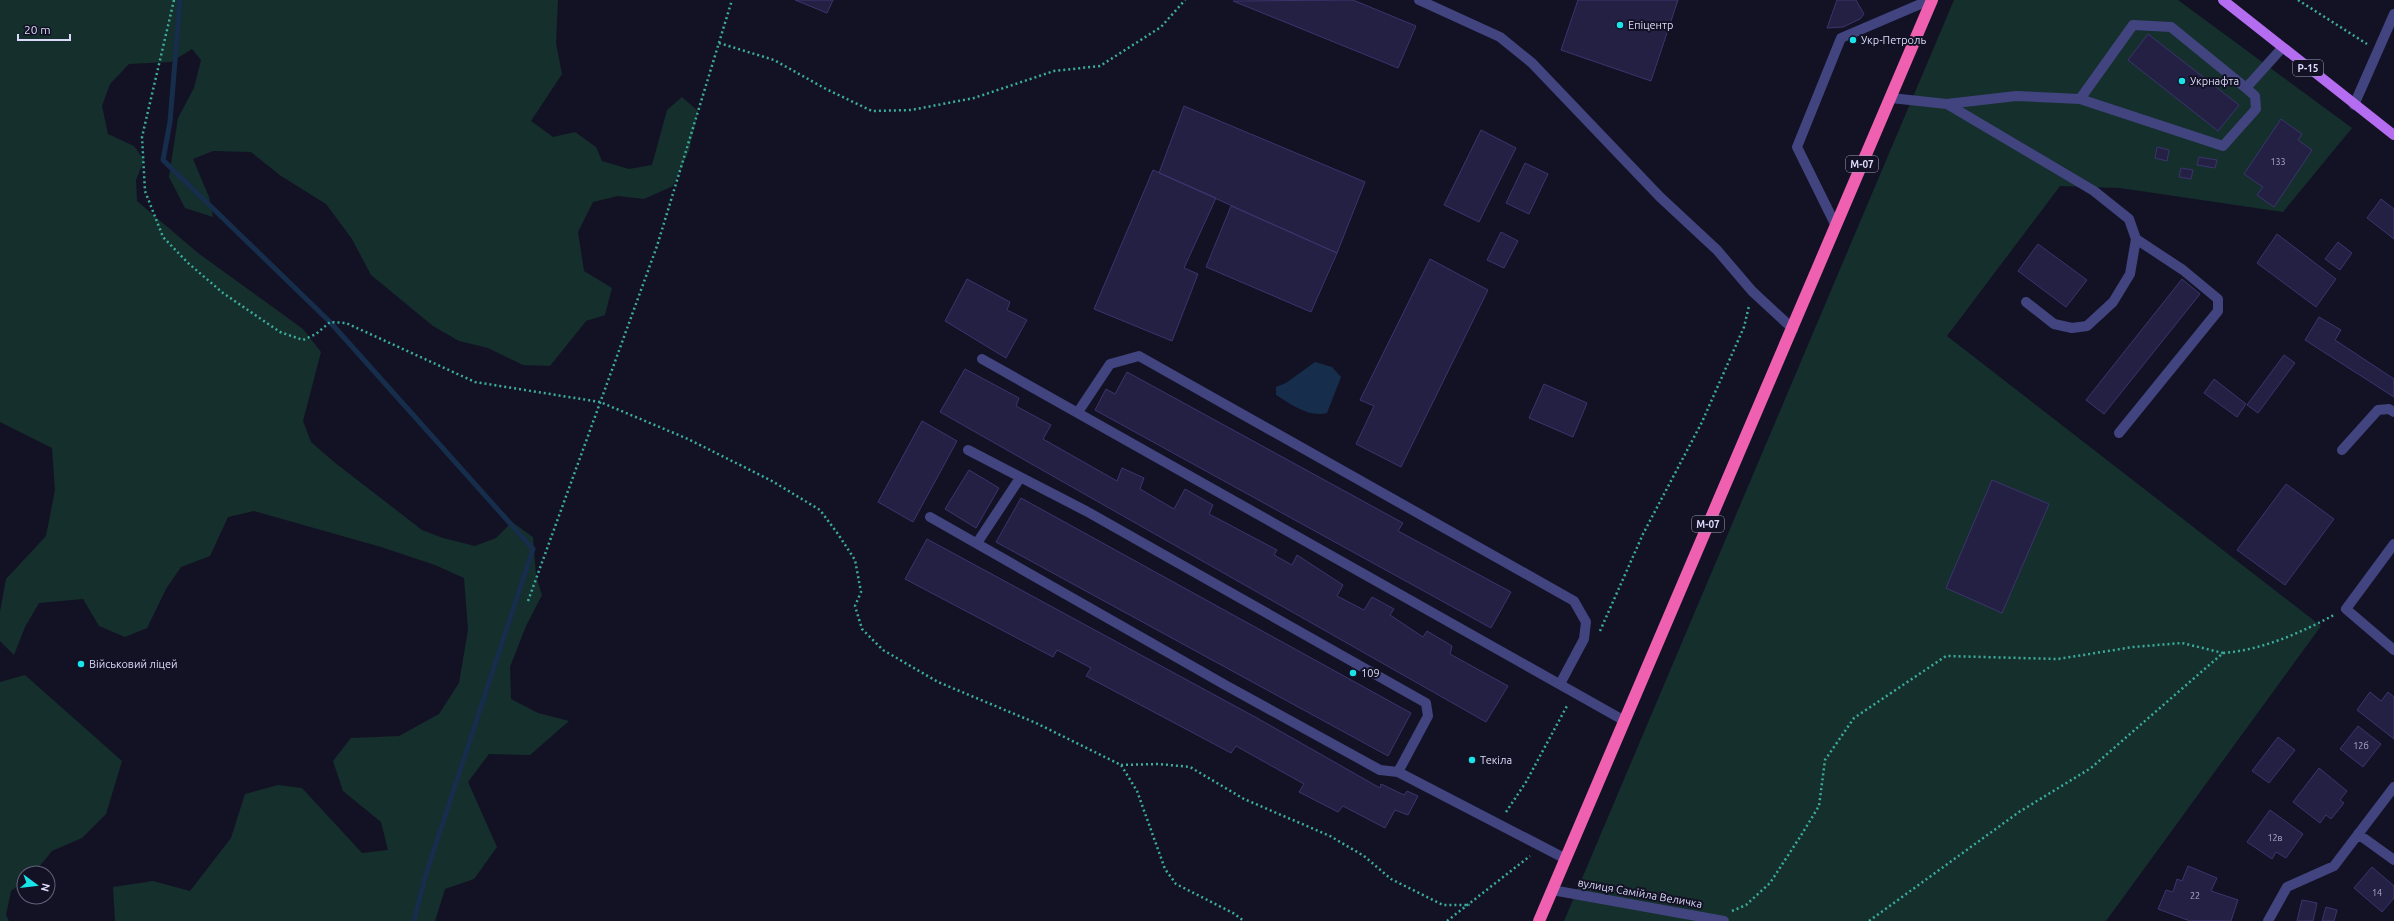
<svg xmlns="http://www.w3.org/2000/svg" width="2394" height="921" viewBox="0 0 2394 921" font-family="Ubuntu,sans-serif">
  <rect width="100%" height="100%" fill="#131225"/>
  <path fill="#152f2c" d="M0,0H558L556,43L562,74L531,121L553,137L575,132L596,147L602,161L629,169L652,165L667,110L682,97L698,111L689,151L673,186L644,199L618,196L593,202L578,232L584,271L612,288L605,315L586,321L550,366L523,365L488,348L459,341L433,326L371,275L352,239L326,204L281,176L251,152L213,151L193,159L209,197L213,217L185,208L169,177L178,118L194,88L201,60L192,49L171,62L129,64L110,84L102,106L108,134L134,146L144,160L136,180L137,201L198,253L303,329L321,352L303,421L311,442L334,462L422,530L443,538L475,546L496,538L512,522L533,537L536,576L542,595L526,626L510,667L511,699L538,713L569,721L530,755L489,754L468,782L497,847L474,879L445,889L435,921H115L113,887L153,881L190,891L231,838L245,794L278,785L302,788L362,853L388,850L381,822L343,791L333,761L351,738L399,736L439,714L459,683L468,630L464,578L435,565L381,547L254,511L228,517L210,556L181,567L166,589L147,628L125,637L99,626L83,599L39,603L25,627L14,655L0,641V612L6,579L46,536L55,490L52,448L0,422Z
    M1954,0H2178L2352,128L2283,212L2120,188L2060,186L1947,336L2321,626L2106,921H1564Z
    M25,675L122,761L106,814L82,838L52,851L34,873H24V881L11,891L6,915L9,921H0V682Z"/>
  <path fill="#162e4b" d="M1315,362L1332,367L1341,377L1327,413C1309,418 1291,404 1276,395V387L1286,383Z"/>
  <g fill="none" stroke-linecap="round" stroke-linejoin="round">
    <path stroke="#162e4b" stroke-width="5" d="M180,0L170,122L163,160L330,322L533,549L425,877L414,921"/>
  </g>
  <path fill="#242044" stroke="#3b346e" d="M795,0H833L827,13Z
    M1353,0L1416,26L1398,68L1233,1Z
    M1578,0H1678L1651,81L1561,50Z
    M1837,0H1856L1864,14L1860,19L1843,27L1827,28Z
    M2148,34L2239,105L2218,131L2128,60Z
    M1184,106L1365,182L1337,253L1159,173Z
    M2281,119L2302,134L2298,140L2312,150L2274,207L2257,195L2263,187L2244,174Z
    M1481,130L1516,148L1479,222L1444,205Z
    M2157,147L2169,150L2167,161L2155,158Z
    M2199,157L2217,160L2215,168L2197,165Z
    M1525,163L1548,174L1529,214L1506,203Z
    M2181,168L2193,170L2191,179L2179,177Z
    M1153,170L1216,198L1184,268L1198,274L1172,341L1094,309Z
    M2381,199L2394,209V239L2367,218Z
    M1231,206L1337,253L1311,312L1206,267Z
    M1501,232L1518,241L1504,268L1487,260Z
    M2277,234L2336,279L2316,307L2257,263Z
    M2338,242L2352,253L2340,270L2325,259Z
    M2038,244L2087,280L2066,307L2018,271Z
    M1430,259L1488,290L1401,467L1356,444L1374,406L1360,400Z
    M967,279L1010,302L1007,310L1027,320L1006,358L945,321Z
    M2182,279L2200,294L2104,414L2086,400Z
    M2319,317L2341,330L2335,340L2394,379V397L2305,340Z
    M2284,355L2295,363L2258,413L2247,405Z
    M965,369L1019,398L1016,406L1051,425L1043,439L1117,481L1122,468L1144,478L1140,489L1174,509L1185,489L1213,505L1209,514L1277,550L1274,555L1292,565L1297,555L1343,585L1337,596L1364,610L1372,597L1394,609L1390,615L1423,637L1427,631L1452,646L1450,654L1508,686L1486,722L940,412Z
    M1127,372L1403,523L1398,531L1511,592L1491,628L1095,410L1106,389L1115,394Z
    M2214,379L2246,404L2237,417L2204,393Z
    M1544,384L1587,403L1573,437L1529,418Z
    M922,421L957,441L913,522L878,502Z
    M969,470L999,488L976,528L945,509Z
    M1992,480L2049,504L2002,613L1946,588Z
    M2286,484L2334,519L2285,585L2237,550Z
    M1021,498L1411,713L1388,756L996,542Z
    M927,539L1257,718L1380,788L1381,784L1404,795L1407,791L1418,796L1408,815L1395,810L1385,828L1343,806L1338,812L1299,792L1304,784L1236,746L1231,753L1086,676L1091,668L1057,650L1053,657L905,579Z
    M2370,692L2381,701L2388,692L2394,697V739L2357,710Z
    M2358,726L2381,744L2363,767L2340,749Z
    M2278,737L2295,750L2269,783L2252,771Z
    M2319,768L2347,791L2340,800L2344,803L2331,819L2326,815L2320,823L2293,802Z
    M2270,810L2303,834L2286,858L2276,852L2272,859L2247,842Z
    M2188,866L2217,878L2211,891L2238,900L2231,921H2190L2158,909L2166,890L2173,892L2177,879L2182,881Z
    M2372,867L2394,886V898L2382,912L2354,888Z
    M2302,900L2317,903L2313,921H2297Z
    M2326,907L2337,910L2334,921H2322Z"/>
  <g fill="none" stroke-linecap="round" stroke-linejoin="round">
    <path stroke="#3cad9d" stroke-width="2.5" stroke-dasharray="2 3" stroke-linecap="butt" d="M174,0L142,137L145,191L163,237L188,263L223,293L280,332L303,340L316,334L330,322L346,323L475,382L600,402L688,439L772,481L820,510L838,534L855,560L861,592L855,606L862,629L883,650L938,682L1036,723L1121,765L1137,791L1165,869L1176,884L1233,913L1244,921
      M2298,0L2367,44
      M719,43L774,60L826,89L872,111L911,110L974,98L1054,71L1100,66L1161,27L1185,0
      M528,601L657,246L732,0
      M1600,631L1643,534L1702,422L1744,327L1749,306
      M1121,765L1159,764L1190,767L1244,799L1330,836L1364,856L1391,879L1443,905H1470
      M1506,812L1526,782L1568,704
      M1732,911L1746,905L1770,883L1800,837L1819,806L1825,760L1854,718L1946,656L2058,659L2133,647L2182,643L2223,653
      M1447,921L1530,856
      M1869,921L2019,812L2091,768L2223,653C2262,650 2300,633 2334,615"/>
    <path stroke="#41447f" stroke-width="10" d="M1419,0L1500,37L1532,63L1660,197L1717,250L1752,291L1793,329
      M1891,98L1947,104L2016,96L2080,99L2223,146L2256,109L2255,96L2246,88L2282,48
      M2080,99L2133,25L2171,27L2246,88
      M1947,104L2094,191L2129,219L2136,239L2183,270L2218,299V311L2119,433
      M2354,105L2394,14
      M1836,226L1797,147L1841,38L1930,0
      M2026,302L2054,324L2072,328L2087,326L2113,302L2130,274L2136,239
      M982,359L1623,720
      M1078,412L1110,364L1139,356L1574,601L1586,622L1584,639L1560,684
      M968,450L1086,511L1426,703L1428,716L1398,772
      M2342,450L2378,410L2389,409L2394,412
      M930,517L1227,686L1380,770L1398,772L1566,859
      M977,543L1020,478
      M2394,544L2346,609L2394,650
      M2358,834L2394,860
      M1552,890L1724,921
      M2268,921L2287,887L2334,866L2394,787"/>
    <path stroke="#b46cf0" stroke-width="10" d="M2223,0L2394,135"/>
    <path stroke="#ef61b0" stroke-width="12" d="M1539,921C1669,613 1802,307 1932,0"/>
  </g>
  <g fill="#19e4e8" stroke="#131225" stroke-width="1.5">
    <circle cx="1620" cy="25" r="4"/>
    <circle cx="1853" cy="40" r="4"/>
    <circle cx="2182" cy="81" r="4"/>
    <circle cx="81" cy="664" r="4"/>
    <circle cx="1353" cy="673" r="4"/>
    <circle cx="1472" cy="760" r="4"/>
  </g>
  <g text-anchor="middle" stroke-width="4" stroke-linejoin="round" paint-order="stroke">
    <g font-size="9" fill="#adaccd">
      <text x="2278" y="165">133</text>
      <text x="2361" y="749">12б</text>
      <text x="2275" y="841">12в</text>
      <text x="2377" y="896">14</text>
      <text x="2195" y="899">22</text>
    </g>
    <g fill="#131225" stroke="#9f9ebb" stroke-width="1">
      <rect x="2293" y="60" width="30" height="16" rx="3"/>
      <rect x="1846" y="156" width="32" height="16" rx="3"/>
      <rect x="1692" y="516" width="32" height="16" rx="3"/>
    </g>
    <g font-size="10" font-weight="bold" fill="#dbdafb">
      <text x="2308" y="72">Р-15</text>
      <text x="1862" y="168">М-07</text>
      <text x="1708" y="528">М-07</text>
    </g>
    <g font-size="11" fill="#dbdafb" stroke="#131225" text-anchor="start">
      <text x="1628" y="29">Епіцентр</text>
      <text x="1861" y="44">Укр-Петроль</text>
      <text x="2190" y="85">Укрнафта</text>
      <text x="89" y="668">Військовий ліцей</text>
      <text x="1361" y="677">109</text>
      <text x="1480" y="764">Текіла</text>
    </g>
    <g font-size="11" fill="#dbdafb" stroke="#131225">
      <text transform="translate(1640 893) rotate(10)" y="4">вулиця Самійла Величка</text>
    </g>
  </g>
  <g transform="translate(36 885) rotate(105)"><circle r="19" fill="#131225" stroke="#63627b"/>
  <path d="M0-3L7 15L0 10L-7 15Z" fill="#19e4e8"/>
  <text y="-6" font-size="11" font-weight="bold" text-anchor="middle" fill="#dbdafb">N</text>
  </g>
  <path d="M18 34v6h52v-6" fill="none" stroke="#dbdafb" stroke-width="2"/>
  <text x="24" y="34" font-size="12" fill="#dbdafb" stroke="#131225" stroke-width="3" paint-order="stroke">20 m</text>
</svg>
